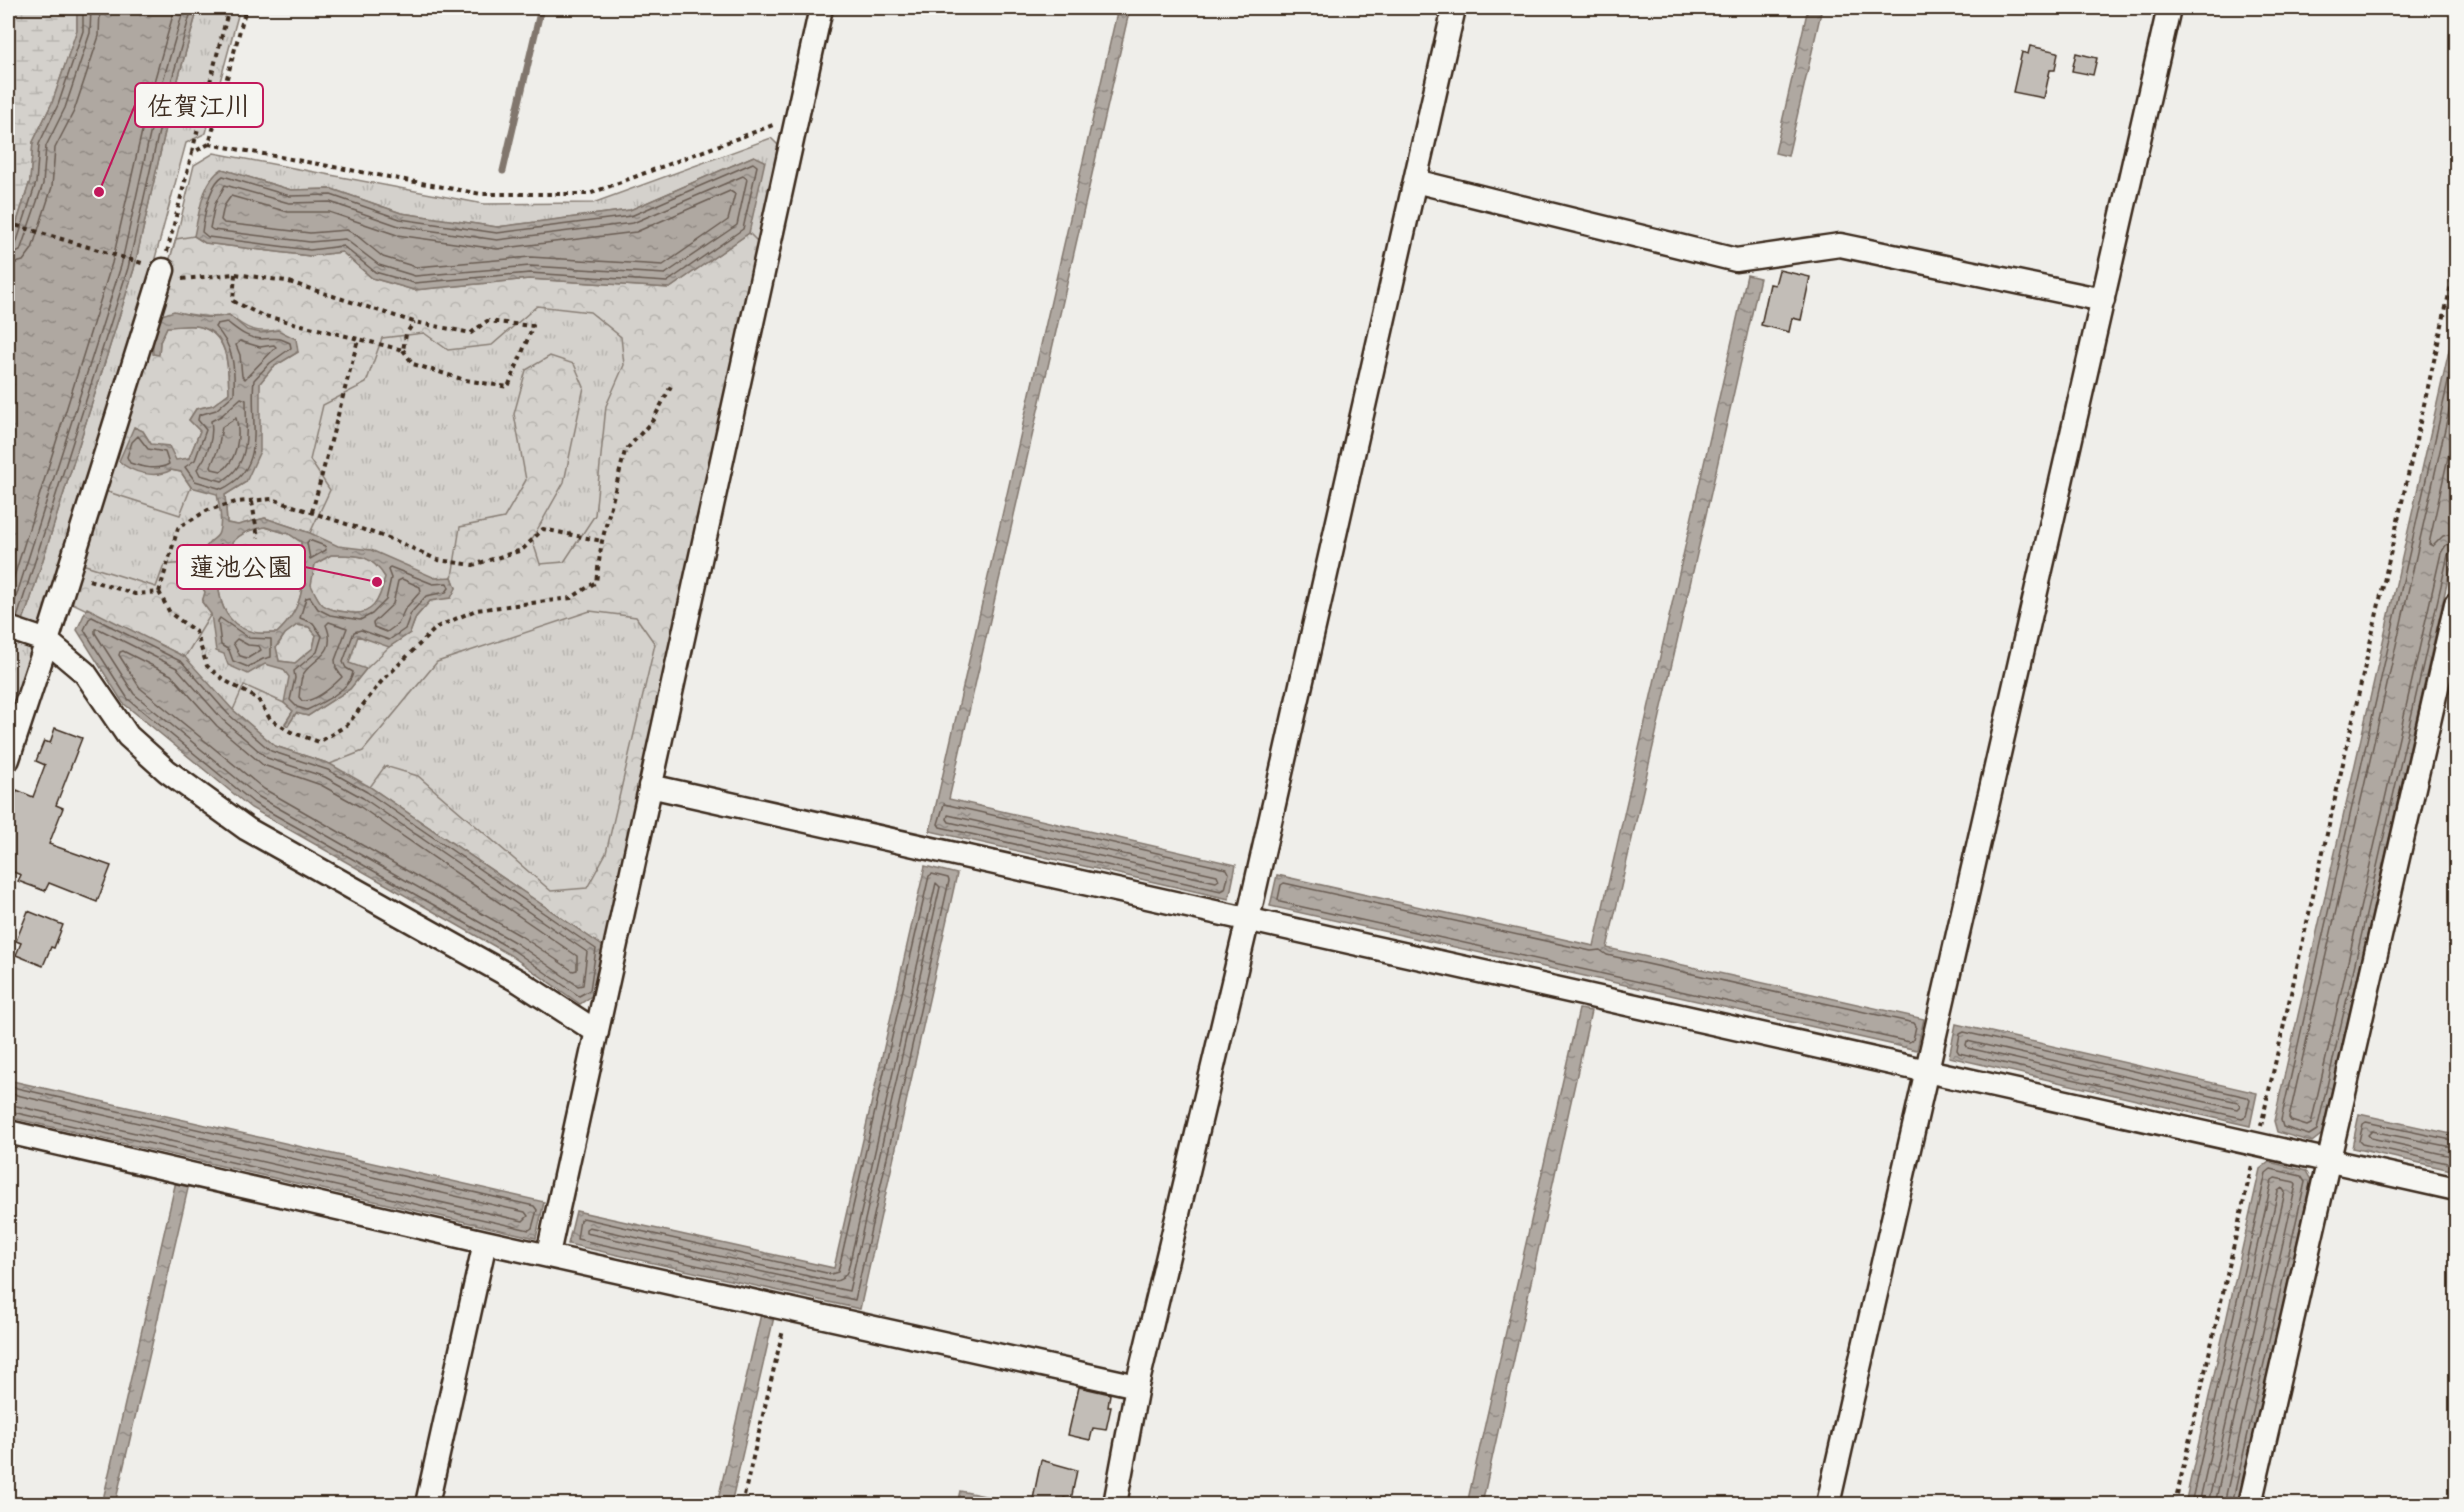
<svg xmlns="http://www.w3.org/2000/svg" width="2464" height="1512" viewBox="0 0 2464 1512" font-family="Caveat,'Klee One',sans-serif">
  <defs>
    <pattern id="grass-tufts" width="24" height="20" patternUnits="userSpaceOnUse" patternTransform="scale(1.5)"><rect width="24" height="20" fill="#d4d1cc"/><path d="M3 7l-1-3M5 7V3M7 7l1-3M15 17l-1-3M17 17v-4M19 17l1-3" fill="none" stroke="#b7b4af"/></pattern>
    <pattern id="forest-crowns" width="20" height="18" patternUnits="userSpaceOnUse" patternTransform="scale(1.5)"><rect width="20" height="18" fill="#d4d1cc"/><path d="M2 6a3 3 0 1 1 6 0M12 15a3 3 0 1 1 6 0" fill="none" stroke="#b7b4af"/></pattern>
    <pattern id="wetland-marsh" width="20" height="14" patternUnits="userSpaceOnUse" patternTransform="scale(1.5)"><rect width="20" height="14" fill="#d4d1cc"/><path d="M1 5h8M5 5V1M11 12h8M15 12V8" fill="none" stroke="#b7b4af"/></pattern>
    <pattern id="water-ripples" width="26" height="14" patternUnits="userSpaceOnUse" patternTransform="scale(1.5)"><rect width="26" height="14" fill="#afa8a1"/><path d="M2 4q2-2 4 0t4 0M15 11q2-2 4 0t4 0" fill="none" stroke="#908983"/></pattern>
  </defs>
  <rect width="100%" height="100%" fill="#efeeea"/>
  <filter id="ink" filterUnits="userSpaceOnUse"><feTurbulence type="fractalNoise" baseFrequency=".0167" numOctaves="2"/><feDisplacementMap in="SourceGraphic" scale="12" xChannelSelector="R" yChannelSelector="G"/><feConvolveMatrix kernelMatrix="1 2 1 2 8 2 1 2 1" color-interpolation-filters="sRGB"/></filter>
  <g filter="url(#ink)">
    <path fill="url(#grass-tufts)" stroke="#887e75" stroke-width="1.5" fill-rule="evenodd" d="M198,8H240L206,133L186,143L129,355L8,730V661L30,601L134,269L172,101Z
      M771,138L779,146L604,947L275,746L87,608L66,600L176,239L194,165L214,153L484,204L593,203ZM754,156L529,279L222,169L291,190L332,189L401,213L497,227L630,210Z"/>
    <path fill="url(#forest-crowns)" stroke="#887e75" stroke-width="1.5" d="M749,233L758,242L604,947L370,787L385,766L418,776L551,891L587,888L606,853L655,644L636,617L590,611L437,662L363,751L330,764L275,746L233,710L244,685L284,703L293,711L285,723L288,725L296,713L308,716L350,689L366,669L389,647L410,633L416,617L430,601L456,588L452,577L460,527L504,518L526,480L514,414L526,370L550,356L574,364L584,387L564,482L532,539L540,564L564,562L595,515L606,406L624,365L621,337L590,312L537,306L492,345L448,350L424,333L382,338L366,383L323,405L310,460L330,490L310,533L265,518L238,525L227,523L225,495L246,482L260,383L273,367L298,352L278,330C256,334 246,329 229,315C203,321 182,308 162,315L159,354L160,342L167,327C177,327 191,324 201,327C230,336 228,369 229,393L213,405L196,409L189,420L200,431L189,458L176,461L151,444L143,431L134,427L171,470L181,472L191,487L180,515L105,491L101,487L176,239L194,236L205,243L310,256L342,252L372,278L414,290L529,279L670,288Z
      M265,527L289,534L301,542C305,580 306,606 277,633C269,633 260,634 253,633C214,624 210,569 232,543C241,532 253,529 265,527Z
      M331,555C357,555 370,553 385,577C381,600 373,618 346,612C338,611 330,610 323,605C318,601 314,591 310,585L315,564Z
      M196,562V577L206,592L202,602L211,614L185,657L66,600L82,564L156,587L164,565Z
      M297,625L309,627L316,635L313,648L295,663L279,661L276,648L285,634Z"/>
    <path fill="url(#wetland-marsh)" stroke="#887e75" stroke-width="1.5" d="M8,8H77V30L52,103L33,142L30,181L8,250V150L12,120L8,98Z"/>
    <path fill="url(#water-ripples)" stroke="#81766d" stroke-width="1.5" fill-rule="evenodd" d="M77,8H198L172,101L134,269L30,601L8,661V250L30,181L33,142L52,103L77,30Z
      M1118,8H1130L949,799L1236,865L1229,899L930,831Z
      M1808,8H1822L1788,156L1775,153Z
      M754,156L765,161L749,233L670,288L529,279L414,290L372,278L342,252L310,256L205,243L194,236C199,214 202,181 222,169L291,190L332,189L401,213L497,227L630,210Z
      M1747,275L1760,278L1607,948L1924,1019L1917,1050L1270,906L1277,875L1594,946Z
      M174,311C193,316 209,320 229,315L247,330L261,333L278,330L296,339L298,352L273,367L260,383V451L246,482L225,495L227,523L238,525L265,518L310,533L338,546L371,550L435,578L452,577L456,588L451,598L430,601L416,617L410,633L389,647L358,636L349,663L366,669L350,689L308,716L296,713L288,726L285,724L293,711L284,703L289,677L283,669L265,664L248,674L228,665L224,654L216,651L211,614L202,602L205,592C192,572 193,561 210,542C214,538 218,537 219,532C223,519 219,506 217,494L191,487L181,472L171,470C155,479 132,473 119,461L134,427L143,431L151,444L169,446L176,460L189,458L200,431L189,420L196,409L213,405L229,393C228,369 230,335 201,327C191,324 177,327 167,327L160,342L159,355L153,354L152,336L162,315ZM265,527L289,534L301,542C305,580 306,606 277,633C269,633 260,634 253,632C214,624 210,569 232,543C241,532 253,529 265,527ZM331,555C357,555 370,553 385,577C380,600 373,618 346,612C338,611 330,610 323,605C318,601 314,591 311,585L315,564ZM297,625L309,627L316,635L313,648L295,663L279,661L276,647L285,634Z
      M2456,320V544L2322,1134L2312,1142L2277,1132L2274,1121Z
      M87,608L185,657L233,710L275,746L330,764L370,787L604,947L596,993L580,1004L510,955L251,808L123,703L77,630Z
      M925,866L957,874L860,1309L568,1244L576,1211L834,1268Z
      M1579,1009L1591,1011L1482,1504H1467Z
      M1956,1024L2257,1093L2250,1126L1949,1057Z
      M8,1080L544,1202L536,1238L8,1117Z
      M2359,1114L2456,1135V1171L2352,1148Z
      M2269,1162L2306,1171L2311,1180L2238,1504H2185L2260,1169Z
      M176,1181L189,1184L115,1504H102Z
      M761,1314L774,1317L731,1504H717Z
      M960,1491L1021,1503V1504H987L968,1501L967,1504H957Z"/>
    <g fill="none" stroke-linecap="round" stroke-linejoin="round">
      <path stroke="#695c52" stroke-width="1.5" d="M753,163L757,166L743,229L667,282L530,273L414,283L375,272L343,246L310,250L208,237L202,232C204,217 209,184 223,176L290,196L331,195L400,219L497,233L631,216Z
        M743,176L747,179L737,225L665,274L530,266L415,276L379,265L345,239L310,242L213,230L210,228L215,204L225,185L289,203L330,202L399,226L497,240L633,223Z
        M730,191L735,194L728,220L663,265L530,257L416,267L383,257L356,235L347,230L310,233L224,223L221,220L224,206L231,196L288,212H329L397,235L497,249L636,232Z
        M8,248L13,247L16,244L36,183L39,144L58,105L83,31V8
        M8,256L20,251L43,184L46,146L65,108L90,33L91,8
        M8,265L23,261L32,249L52,187L55,148L74,111L99,36L100,8
        M227,322C238,330 247,339 262,339C276,339 276,336 290,343L291,348L270,363L254,380C249,421 269,467 222,489L195,481L185,467L195,460L206,430L198,420L199,415L216,410L234,394C235,368 234,346 215,327L217,324Z
        M240,341L260,347L274,345L276,347L245,379L242,376L240,355L236,345Z
        M2456,347L2281,1120L2283,1127L2309,1135L2317,1130L2448,555L2451,551L2456,550
        M2456,380L2289,1118L2291,1121L2307,1126L2311,1124L2441,553L2446,545L2456,542
        M241,398L246,400C246,429 252,465 222,481L200,475L197,469C208,456 214,437 211,421L221,416Z
        M236,418C241,435 237,462 221,471L212,469L211,466L218,449L222,427Z
        M2456,421L2429,544L2433,546L2443,536L2456,533
        M138,436L148,449L165,452L169,464C157,471 142,467 130,463L127,457L132,442Z
        M309,540L325,546L326,550L310,559L307,543Z
        M221,544L222,547L216,559L211,581L207,583C196,571 206,548 221,544Z
        M390,567L433,584L447,583L449,588L446,592L426,596L411,613L405,629L389,640L361,630L354,632L343,662L346,668L353,672C351,689 322,703 307,710L297,707L290,700L295,678L294,671L317,652L322,636L313,623L300,618L306,598L310,597L318,609L330,615L360,620L372,614L386,600L391,578L388,570Z
        M402,579L420,587L421,591L405,609L398,624L387,632L374,627L373,623L393,604L398,581Z
        M8,596L112,263L150,96L175,8
        M10,616L121,266L158,98L184,8
        M92,617L182,662L228,714L271,751L328,770L367,792L596,949L590,990L579,996L513,950L254,803L128,699L84,630L89,619Z
        M17,618L128,268L166,100L192,8
        M220,618L249,638L271,639V657L263,659L248,667L233,661L229,650L221,645L218,621Z
        M329,622L347,628L335,660L336,668L342,677C333,686 315,702 302,701L299,697C300,690 300,678 304,673C315,657 338,654 326,625Z
        M95,629H99L177,668L223,720L267,758L325,777L363,798L587,952L583,985L578,986L516,943L259,797L134,694L95,633Z
        M237,639L248,645L259,646L261,650L248,658L240,656L233,643Z
        M123,651L171,675L217,726L263,765L321,785L359,806L577,956V970L573,971L521,936L264,789L140,688L119,655L120,652Z
        M944,804L1227,869L1229,873L1225,889L1221,891L940,827L938,824Z
        M948,815L1217,875L1219,880L1216,882L949,822L947,819Z
        M932,874L948,878L949,881L855,1300L577,1239L580,1220L583,1218L831,1274L838,1272L929,876Z
        M936,883L940,887L849,1291L586,1233V1229L589,1227L830,1281C839,1282 845,1278 848,1270Z
        M1284,883L1591,951L1600,950L1607,955L1914,1023L1916,1026L1913,1040L1909,1042L1280,902L1278,899L1281,885Z
        M1964,1032L2247,1097L2250,1100L2246,1116L2242,1118L1959,1053L1957,1050L1960,1034Z
        M1967,1041L2238,1102L2240,1106L2237,1109L1968,1048L1966,1045Z
        M8,1086L534,1206L537,1210L532,1228L529,1230L8,1111
        M8,1093L525,1212L528,1216L523,1221L8,1104
        M2456,1141L2366,1122L2363,1124L2359,1141L2362,1144L2456,1165
        M2456,1148L2372,1131L2368,1135L2371,1138L2456,1157
        M2191,1504L2266,1173L2271,1169L2301,1176L2305,1182L2232,1504
        M2199,1504L2272,1180L2275,1178L2294,1182L2296,1185L2224,1504
        M2208,1504L2278,1191L2282,1188L2285,1192L2215,1504"/>
      <path stroke="#81766d" stroke-width="7" d="M503,171L541,8"/>
    </g>
    <path fill="#c2bdb7" stroke="#3b2a1e" stroke-width="1.5" d="M2030,46L2058,52L2055,70H2050L2044,98L2013,92L2022,52L2028,54Z
      M2076,53L2097,58L2093,75L2072,71Z
      M1779,270L1810,277L1801,320L1792,318L1789,332L1761,325L1770,284L1775,285Z
      M55,728L82,738L56,805L63,808L49,844L111,866L97,902L49,883L45,891L18,881L21,875L8,870V814L17,790L33,797L45,765L36,761L44,741L50,743Z
      M28,911L63,925L54,948L51,947L43,966L16,955L21,943L16,941Z
      M1079,1387L1110,1394L1108,1407H1111L1106,1430L1093,1428L1090,1440L1068,1435Z
      M1041,1460L1077,1470L1071,1500L1064,1498L1062,1504H1032Z"/>
    <g fill="none" stroke-linecap="round" stroke-linejoin="round">
      <g stroke="#3b2a1e" stroke-width="27">
        <path id="minor" d="M1415,181L1736,260L1840,245L2103,300
          M8,628L47,641L85,673L128,736L167,771L247,829L520,982L597,1032
          M8,759L47,641L163,270
          M650,786L2456,1189
          M8,1132L485,1242L1137,1386
          M548,1254L821,8
          M427,1504L485,1242
          M1115,1504L1137,1386L1248,919L1454,8
          M1828,1504L2169,8
          M2250,1504L2456,604"/>
      </g>
      <path stroke="#3b2a1e" stroke-width="4" stroke-dasharray="4.5 4.5" stroke-linecap="butt" d="M209,144L481,194H589L773,125
        M192,152L229,8
        M8,223L145,264
        M167,252L192,153L209,144L246,8
        M235,274L233,301L261,315L403,350L406,334L414,322
        M182,279L235,274L286,281L414,322L471,333L487,321L533,326L508,387L465,380L413,364L403,350
        M252,502L258,538
        M312,512L358,340
        M89,580L135,594L159,592L178,528L208,510L236,502L272,499L394,540L438,560L473,565L522,550L543,529L602,541
        M159,592L170,613L196,632L207,666L224,680L258,699L270,719L291,732L319,742L347,725L381,682L437,627L476,610L571,598L596,582L602,541L625,451L653,420L671,386
        M2261,1126L2456,263
        M742,1504L783,1330
        M2175,1504L2252,1165"/>
      <use href="#minor" stroke="#f6f6f2" stroke-width="22"/>
    </g>
  </g>
  <path fill="none" stroke="#c2185b" stroke-width="2" d="M99 192L135 105M377 582L305 567"/>
  <g fill="#c2185b" stroke="#f6f6f2" stroke-width="2">
    <circle cx="99" cy="192" r="6"/>
    <circle cx="377" cy="582" r="6"/>
  </g>
  <g fill="#f6f6f2" stroke="#c2185b" stroke-width="2">
    <rect x="135" y="83" width="128" height="44" rx="6"/>
    <rect x="177" y="545" width="128" height="44" rx="6"/>
  </g>
  <g font-size="26" text-anchor="middle" font-weight="bold" fill="#3b2a1e">
    <text x="199" y="115">佐賀江川</text>
    <text x="241" y="576">蓮池公園</text>
  </g>
  <rect width="2464" height="1512" fill="none" stroke="#f6f6f2" stroke-width="30"/>
  <rect x="15" y="15" width="2434" height="1482" fill="none" stroke="#3b2a1e" stroke-width="2" filter="url(#ink)"/>
</svg>
